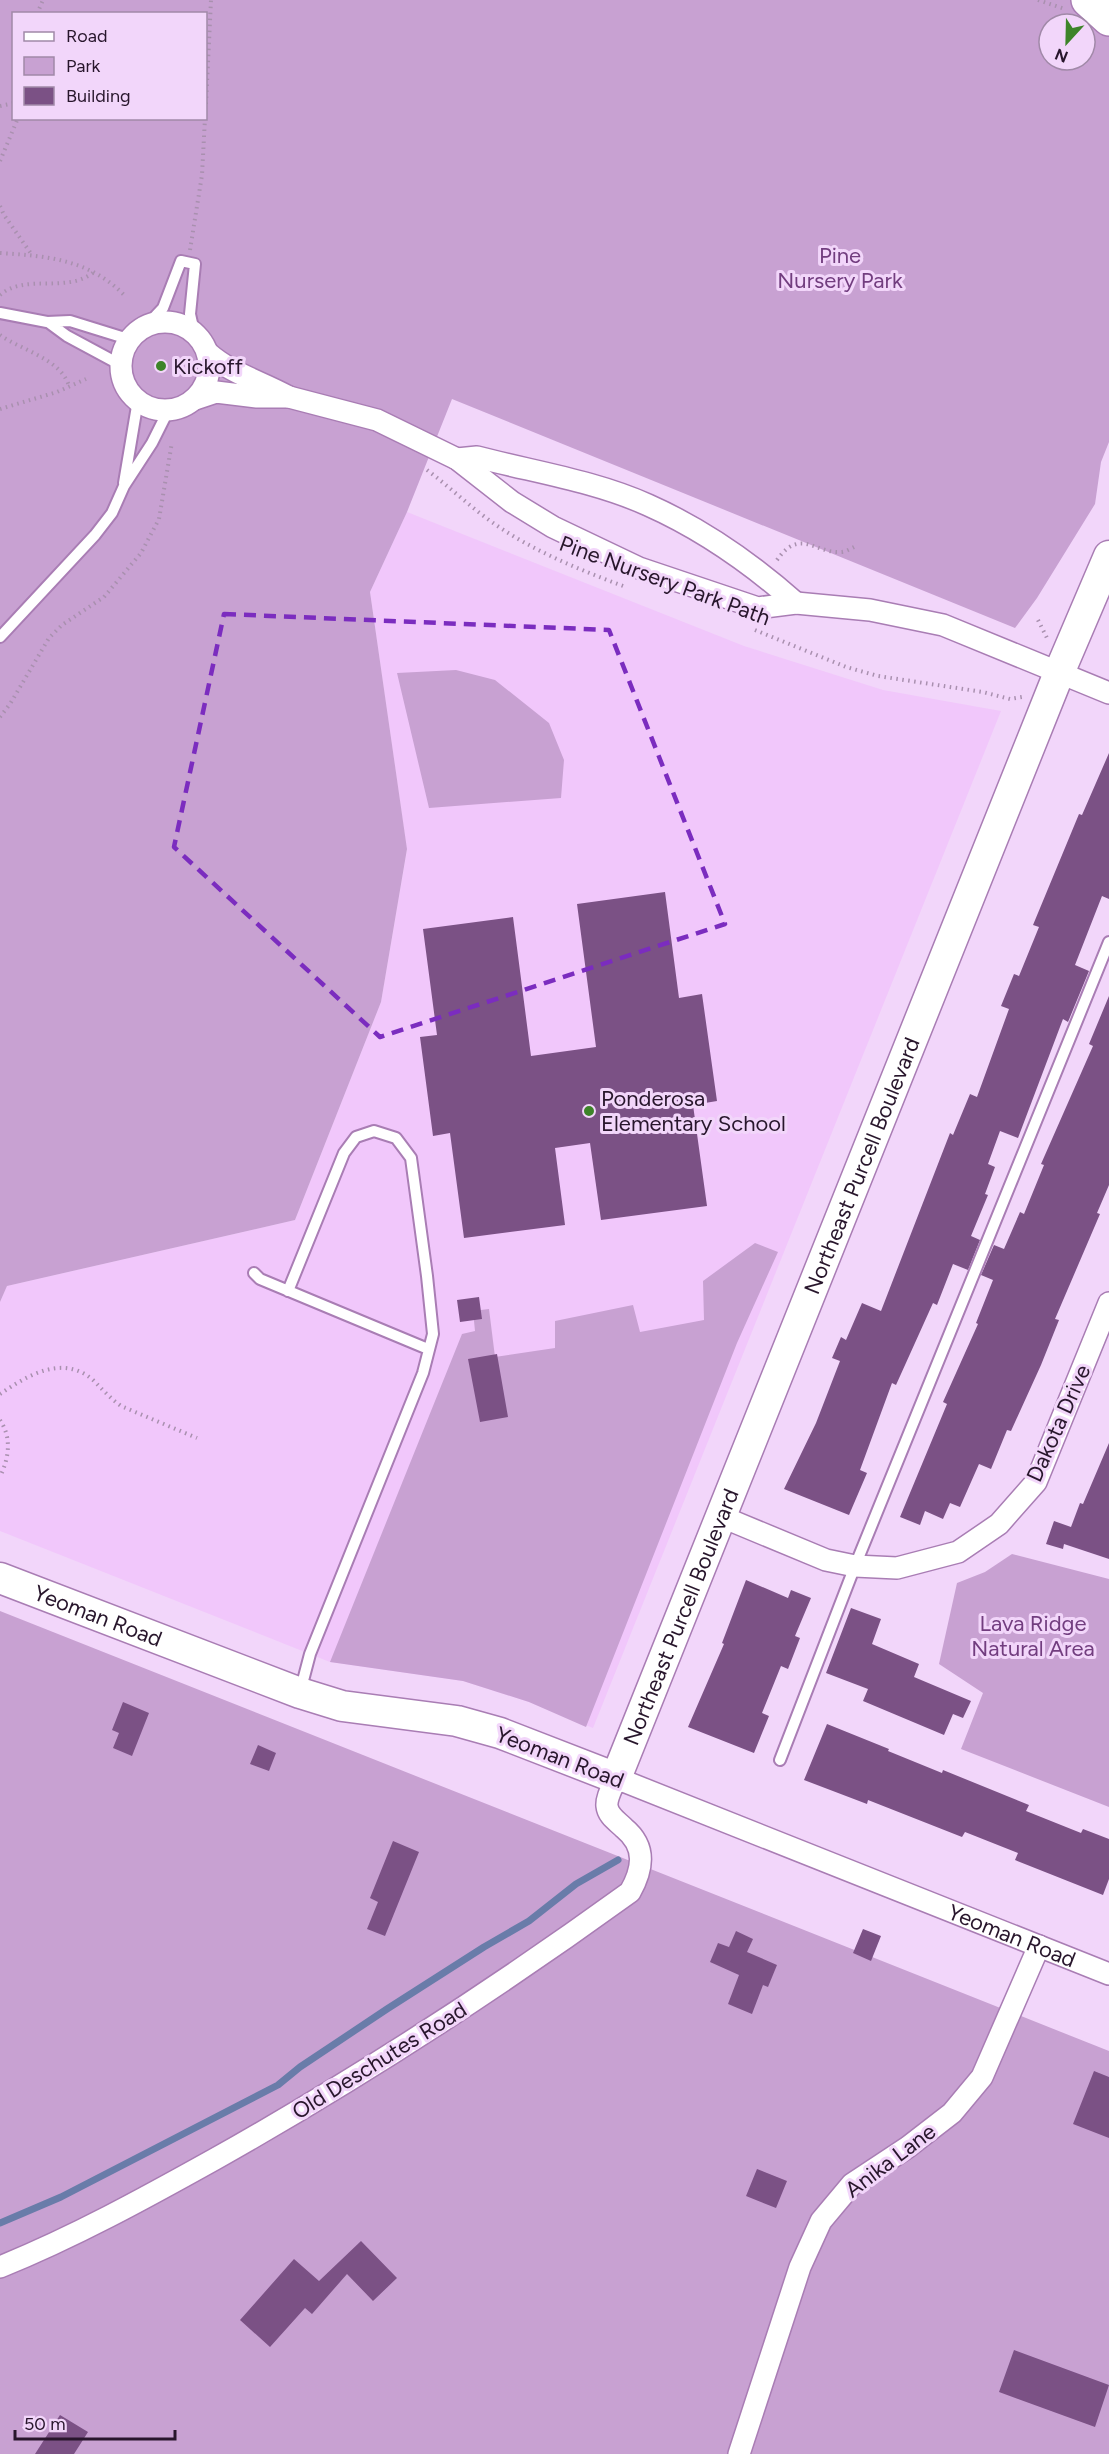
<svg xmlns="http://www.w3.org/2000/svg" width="1109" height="2454" viewBox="0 0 1109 2454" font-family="Figtree,sans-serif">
  <rect width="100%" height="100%" fill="#f2d6fa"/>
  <path fill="#f1c7fb" d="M407,512L744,646L883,690L1001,711L593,1728L529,1702L463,1681L330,1662L0,1531V1302L7,1286L295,1220L381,1002L407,850L370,592Z"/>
  <path fill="#c8a1d2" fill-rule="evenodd" d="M0,0H1109V442L1101,462L1095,504L1037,598L1015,628L452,399L407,512L370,592L407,849L381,1002L295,1220L7,1286L0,1302ZM14,14H206V118H14ZM1049,24H1085V60H1049Z
    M456,670L495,680L549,723L564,760L561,798L429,808L397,673Z
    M755,1243L778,1252L737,1343L586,1727L529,1702L463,1681L330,1662L462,1334L475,1331L473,1311L489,1309L495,1357L555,1348V1321L633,1305L640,1332L704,1320L703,1281Z
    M1012,1554L1109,1579V1807L961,1749L983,1693L939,1664L957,1583L985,1572Z
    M0,1611L1109,2051V2454H0Z"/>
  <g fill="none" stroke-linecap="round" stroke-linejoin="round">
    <path stroke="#697ca9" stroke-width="7" d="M0,2223L61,2197L278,2085L300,2067L387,2009L484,1947L529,1921L576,1884L618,1860"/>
  </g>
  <path fill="#7b5185" d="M1109,753V899L1102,896L1075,965L1089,971L1068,1022L1063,1019L1018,1138L1000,1131L988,1164L995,1167L985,1194L988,1195L971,1236L980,1240L968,1270L953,1264L937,1305L933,1303L896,1385L892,1383L860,1470L867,1473L849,1515L784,1489L816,1423L840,1361L832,1358L841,1337L846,1340L862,1303L881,1311L950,1133L953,1135L970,1094L977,1097L1009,1009L1001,1006L1014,974L1019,976L1039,927L1033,925L1079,814L1082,815Z
    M665,892L679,998L702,994L717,1101L693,1105L707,1206L601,1220L590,1143L555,1148L565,1225L464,1238L450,1133L433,1136L420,1037L437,1035L423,929L513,917L531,1056L596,1047L577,904Z
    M1109,996V1185L1097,1213L1100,1214L1055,1319L1059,1320L1041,1365L1011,1431L1007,1430L991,1469L979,1464L960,1507L950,1503L943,1519L925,1511L920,1525L900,1517L947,1404L943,1402L978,1324L976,1323L993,1280L981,1275L994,1245L1004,1249L1020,1212L1024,1214L1044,1165L1041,1164L1093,1046L1089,1044Z
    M479,1297L482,1319L460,1322L457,1300Z
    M497,1354L508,1417L480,1422L468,1359Z
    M1109,1443V1559L1064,1544L1063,1549L1046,1544L1054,1521L1071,1527L1080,1503L1083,1504Z
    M746,1580L788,1598L791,1590L811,1598L795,1636L800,1638L788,1669L781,1666L762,1713L769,1716L754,1753L688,1727L724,1644L722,1643Z
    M851,1608L881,1619L872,1644L919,1664L914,1677L971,1701L963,1718L953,1714L944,1735L863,1701L868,1689L826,1673Z
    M123,1702L149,1713L132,1756L113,1748L119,1733L112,1730Z
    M827,1724L889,1749L888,1751L942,1773L943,1770L1029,1805L1026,1811L1081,1833L1083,1829L1109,1839V1879L1103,1895L1015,1860L1018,1853L965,1832L962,1837L868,1800L867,1804L804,1780Z
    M258,1745L276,1753L269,1771L250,1764Z
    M393,1841L419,1852L385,1936L367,1929L378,1902L370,1898Z
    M863,1929L881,1936L871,1961L853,1953Z
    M736,1931L753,1939L747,1952L777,1965L768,1987L763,1985L752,2014L728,2004L739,1975L710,1962L718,1943L729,1947Z
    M1094,2071L1109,2077V2138L1073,2124Z
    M757,2169L787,2181L776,2208L746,2196Z
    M361,2241L397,2278L373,2301L347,2274L312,2314L305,2308L270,2347L240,2320L294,2259L319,2281Z
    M1014,2350L1109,2385L1095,2427L999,2392Z
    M60,2415L88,2432L74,2454H35Z"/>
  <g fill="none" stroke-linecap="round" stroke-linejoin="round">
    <g stroke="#a97db4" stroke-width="14">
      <path id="lane" d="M0,313L47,322L70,321L128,339
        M48,322L67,336L119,364
        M148,324L163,308L181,261L195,264L190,314L194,332
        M124,483L138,400
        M0,637L95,535L112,513L124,486L152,443L168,411
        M254,1273L260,1279L428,1349
        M288,1291L344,1153L356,1137L374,1131L396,1138L411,1158L427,1276L433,1334L423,1373L310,1654L300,1692
        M780,1760L855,1566L1109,942"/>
    </g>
    <g stroke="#a97db4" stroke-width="24">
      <g id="street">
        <circle cx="165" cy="366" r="44"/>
        <path d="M208,353C232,374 260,381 289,397"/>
        <path d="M195,399L216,392L257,397H289L377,420L457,459L512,502L553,527L639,568L758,608L796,603L870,610L943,625L1109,693"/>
        <path d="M457,459L477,457C534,472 595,481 648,505C702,529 753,565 796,603"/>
        <path d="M720,1516L826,1560L855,1566L897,1568L958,1552L999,1524L1036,1482L1109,1303"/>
        <path id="s1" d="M0,2267C74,2237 145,2198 215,2159C359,2078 496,1989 630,1892C643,1869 647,1847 624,1828C617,1821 608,1816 607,1806C606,1798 613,1786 616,1778L1109,1974"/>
        <path d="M739,2454L800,2267L821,2221L852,2184L908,2147L952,2113L982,2077L1039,1946"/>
      </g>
    </g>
    <g stroke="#a97db4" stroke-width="33">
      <g id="secondary">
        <path id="s2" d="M0,1578L300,1693L342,1706L457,1721L500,1733L616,1778L1059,673L1109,556"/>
      </g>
    </g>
    <g stroke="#a97db4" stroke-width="36">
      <path id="highway" d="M1088,0L1109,19"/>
    </g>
    <path stroke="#a990af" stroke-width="4" stroke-dasharray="1.5 4.5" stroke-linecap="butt" d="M1038,0L1065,9
      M37,14L43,0
      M206,104L211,0
      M0,106L14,103
      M0,161L18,118
      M0,206L4,215L32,255
      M190,250L202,175L205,118
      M0,253C49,256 91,260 126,297
      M0,295C25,273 67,294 94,272
      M0,335C21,350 61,359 69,386
      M0,409L57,392L86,379
      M427,470C447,485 465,502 485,517C526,548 575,568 623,586
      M777,560C800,527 816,554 841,552C845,552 850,549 854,547
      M1038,620L1047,638
      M755,630L846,667L878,676L983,692L1010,699L1022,697
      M0,717L10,704L49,638L62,625L104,597L141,553L159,519L172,442
      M0,1394C28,1375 63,1354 93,1380C102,1389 110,1398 121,1406L197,1438
      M0,1420C12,1438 9,1458 0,1477"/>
    <use href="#lane" stroke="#fff" stroke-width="10"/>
    <use href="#street" stroke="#fff" stroke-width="21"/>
    <use href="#secondary" stroke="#fff" stroke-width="30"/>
    <use href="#highway" stroke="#fff" stroke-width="33"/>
  </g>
  <path fill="none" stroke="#7b2cbf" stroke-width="4.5" stroke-dasharray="12 8" stroke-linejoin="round" d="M224,614L609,630L725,924L380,1037L174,847Z"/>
  <g fill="#3d8429" stroke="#f2d6fa" stroke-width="2">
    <circle cx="161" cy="366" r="6"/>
    <circle cx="589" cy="1111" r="6"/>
  </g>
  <g text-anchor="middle" stroke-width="6" stroke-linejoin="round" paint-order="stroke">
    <g font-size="22" fill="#723d7f" stroke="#f2d6fa">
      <text x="840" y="263">Pine<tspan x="840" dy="25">Nursery Park</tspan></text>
      <text x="1033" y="1631">Lava Ridge<tspan x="1033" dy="25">Natural Area</tspan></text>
    </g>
    <g font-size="22" fill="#28162c" stroke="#f2d6fa" text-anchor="start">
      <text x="173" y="374">Kickoff</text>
      <text x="601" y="1106">Ponderosa<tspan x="601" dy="25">Elementary School</tspan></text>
    </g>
    <g font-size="22" fill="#28162c" stroke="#f2d6fa">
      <text transform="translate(665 580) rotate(20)" y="8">Pine Nursery Park Path</text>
      <text dy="8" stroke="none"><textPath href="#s2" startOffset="1310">Northeast Purcell Boulevard</textPath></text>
      <text transform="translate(1058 1423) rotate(-66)" y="8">Dakota Drive</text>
      <text dy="8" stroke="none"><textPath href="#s2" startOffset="105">Yeoman Road</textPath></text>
      <text dy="8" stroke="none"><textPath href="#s2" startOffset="824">Northeast Purcell Boulevard</textPath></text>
      <text transform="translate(560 1757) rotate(21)" y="8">Yeoman Road</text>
      <text dy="8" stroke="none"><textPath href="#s1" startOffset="1290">Yeoman Road</textPath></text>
      <text transform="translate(379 2060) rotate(-32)" y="8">Old Deschutes Road</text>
      <text transform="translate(890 2160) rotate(-37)" y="8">Anika Lane</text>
    </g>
  </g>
  <rect x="12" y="12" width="195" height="108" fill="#f2d6fa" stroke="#a189a8" stroke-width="1.5"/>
  <rect x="24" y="32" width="30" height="9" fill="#ffffff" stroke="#a189a8" stroke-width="1.5"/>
  <text x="66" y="42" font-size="18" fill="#28162c">Road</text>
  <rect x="24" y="57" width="30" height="18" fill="#c8a1d2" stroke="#a189a8" stroke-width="1.5"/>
  <text x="66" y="72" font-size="18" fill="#28162c">Park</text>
  <rect x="24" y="87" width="30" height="18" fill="#7b5185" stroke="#a189a8" stroke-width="1.5"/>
  <text x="66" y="102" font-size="18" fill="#28162c">Building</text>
  <g transform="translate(1067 42) rotate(202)"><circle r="28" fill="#f2d6fa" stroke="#a189a8" stroke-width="1.5"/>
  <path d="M0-4.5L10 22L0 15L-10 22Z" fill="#3d8429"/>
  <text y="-9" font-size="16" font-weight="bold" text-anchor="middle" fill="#28162c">N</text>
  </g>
  <path d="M15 2430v9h160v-9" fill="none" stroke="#28162c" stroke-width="3"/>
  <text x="24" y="2430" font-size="18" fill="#28162c" stroke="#f2d6fa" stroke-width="4.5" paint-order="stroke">50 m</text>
</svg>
